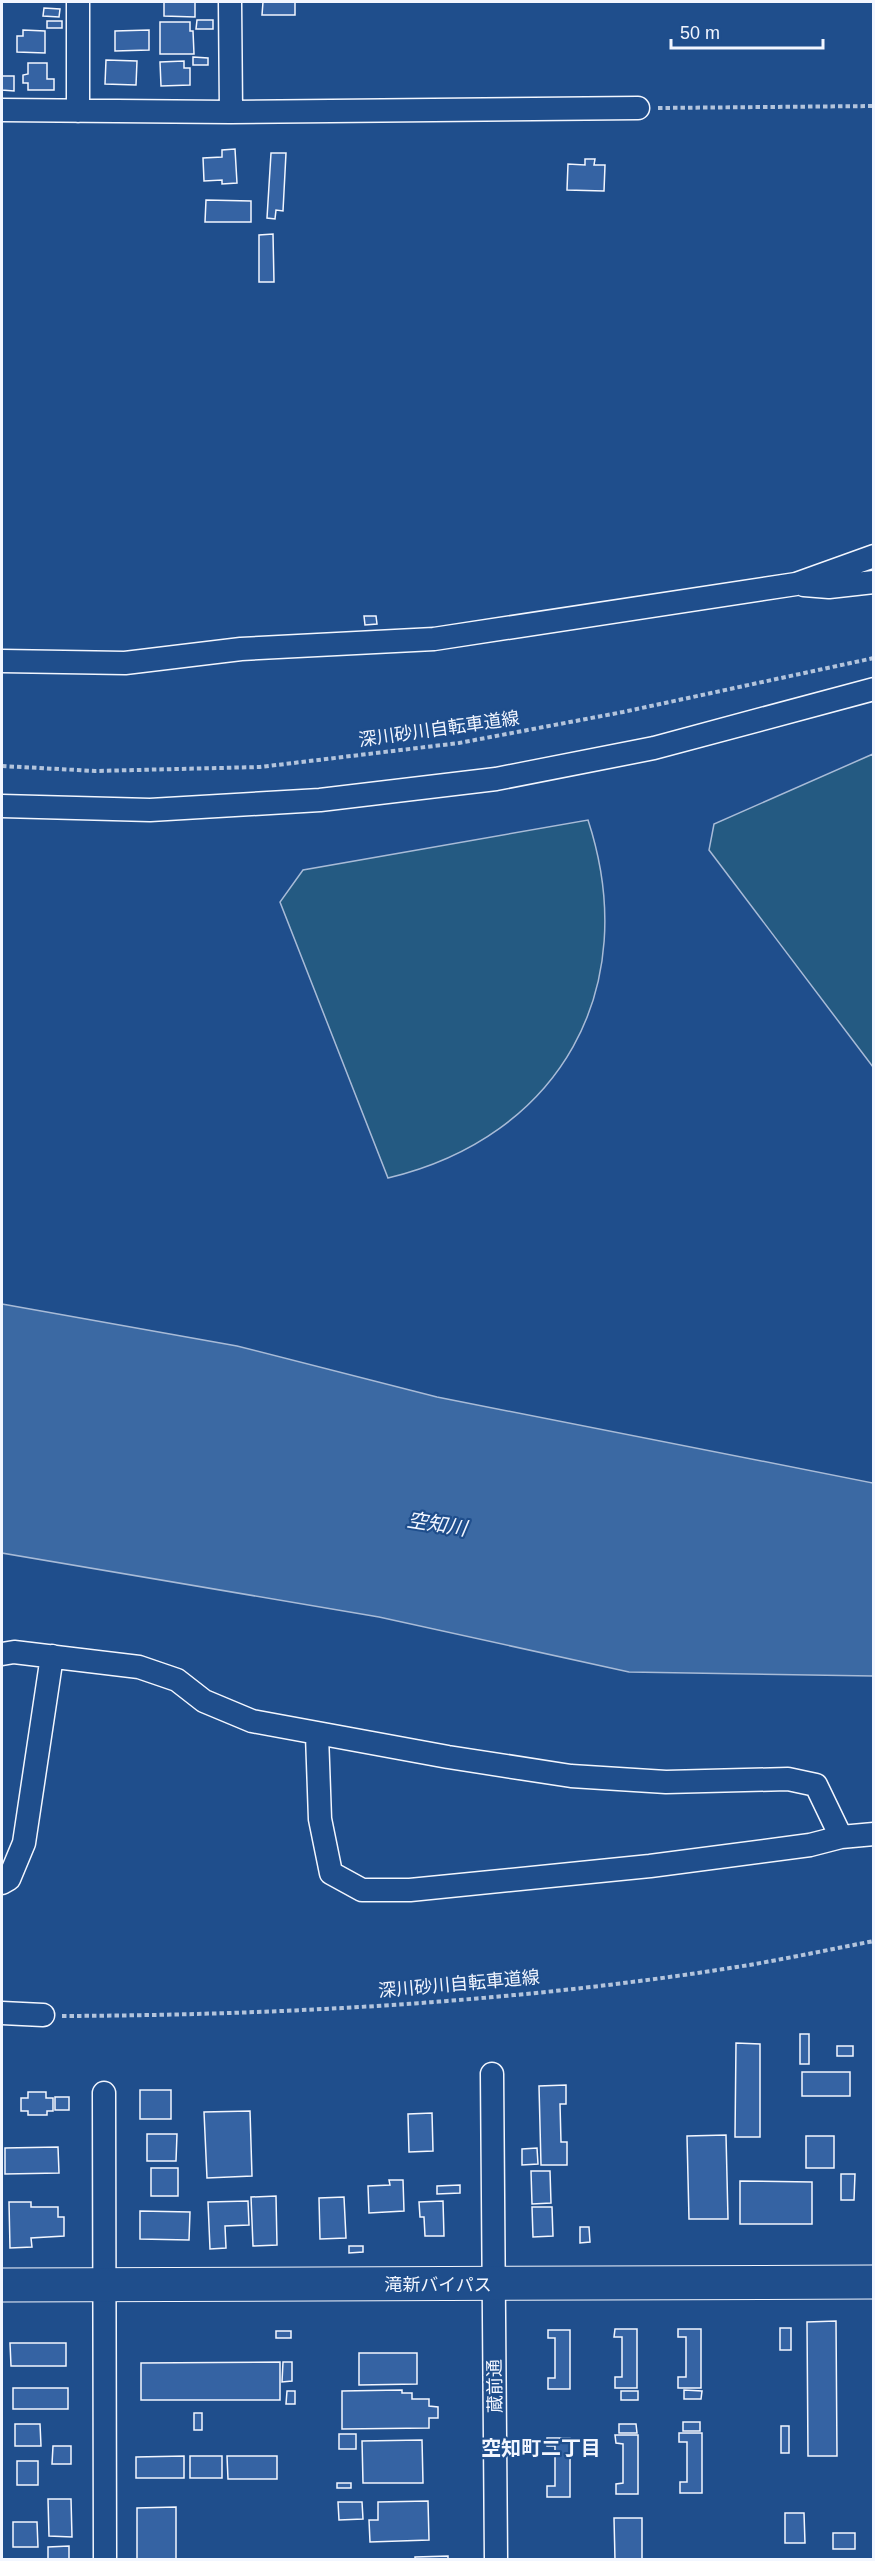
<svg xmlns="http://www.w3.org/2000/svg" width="875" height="2561" viewBox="0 0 875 2561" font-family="Helvetica,'Noto Sans JP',sans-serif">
  <rect width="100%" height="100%" fill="#1f4e8c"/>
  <path fill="#245a82" stroke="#a8bbd7" stroke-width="1.5" d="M873,754V1067L709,850L714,824Z
    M588,820C643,988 560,1137 388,1178L280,902L303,870Z"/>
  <path fill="#3b69a3" stroke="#a8bbd7" stroke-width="1.5" d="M2,1304L237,1346L437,1397L873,1483V1676L629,1672L379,1617L2,1553Z"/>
  <path fill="#3563a3" stroke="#f2f6ff" stroke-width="1.5" d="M164,2H195V17L164,16Z
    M263,2H295V15H262Z
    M44,8L60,9L59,17L43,16Z
    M197,20H213V29H196Z
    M47,21H62V28H47Z
    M160,22H190V31H193L194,54H160Z
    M23,30L45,31V53L17,52V36H23Z
    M149,30V50L115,51V31Z
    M193,57L208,58V65H193Z
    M106,60L137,61L136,85L105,84Z
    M184,61V68H190V85L161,86L160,62Z
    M28,63H47V79H54V90H28V83H23V75L28,74Z
    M2,76H14V91L2,90Z
    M235,149L237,183L222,184V180L204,181L203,158L222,157V150Z
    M271,153H286L283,211L276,210L275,219L267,218Z
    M585,159H595L594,165H605L604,191L567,190L568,164L585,165Z
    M206,200L251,201V222H205Z
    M273,234L274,282H259V235Z
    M364,616H376L377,624L365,625Z
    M800,2034H809V2064H800Z
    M736,2043L760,2044V2137H735Z
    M837,2046H853V2056H837Z
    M802,2072H850V2096H802Z
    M566,2085V2104H560L561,2142H567V2165H541L539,2086Z
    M140,2090H171V2119H140Z
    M28,2092H46V2098H53V2111H47V2115H28V2111H21V2098H28Z
    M55,2097H69V2110H55Z
    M250,2111L252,2176L207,2178L204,2112Z
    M432,2113L433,2151L409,2152L408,2114Z
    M147,2134H177L176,2161H147Z
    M726,2135L728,2219H689L687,2136Z
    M806,2136H834V2168H806Z
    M58,2147L59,2173L5,2174V2148Z
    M537,2148L538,2164L522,2165V2149Z
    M151,2168H178V2196H151Z
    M531,2171H550L551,2203L532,2204Z
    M841,2174H855L854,2200H841Z
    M389,2180H403L404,2211L369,2213L368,2186L390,2185Z
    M740,2181L812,2182V2224H740Z
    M460,2185V2193L437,2194V2186Z
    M276,2196L277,2245L253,2246L251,2197Z
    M344,2197L346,2238L320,2239L319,2198Z
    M248,2201L249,2225L225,2226L226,2248L210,2249L208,2202Z
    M443,2201L444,2236H425L424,2217H420L419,2202Z
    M9,2202H31V2207H58V2217H64V2236L31,2238L32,2247L10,2248Z
    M532,2207H552L553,2236L533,2237Z
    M140,2211L190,2212L189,2240L140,2239Z
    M580,2227H589L590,2242L580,2243Z
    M349,2246H363V2252L349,2253Z
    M836,2321L837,2456H808L807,2322Z
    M780,2328H791V2350H780Z
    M615,2329H637V2388H615V2377H622V2337H614Z
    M678,2329H701V2388H678V2377H686V2337H678Z
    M548,2330H570V2389H548V2378H555V2338H548Z
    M276,2331H291V2338H276Z
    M10,2343H66V2366H11Z
    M359,2353H417V2384L359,2385Z
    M280,2362V2400H141V2363Z
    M283,2362H292V2381L282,2382Z
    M13,2388H68V2409H13Z
    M402,2390V2393H412V2399H429V2406L438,2407V2418H429V2428L342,2429V2391Z
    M684,2390L702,2391L701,2399H684Z
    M287,2391H295V2404H286Z
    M621,2391H638V2400H621Z
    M194,2413H202V2430H194Z
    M683,2422H700V2431H683Z
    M15,2424H40L41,2446H15Z
    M619,2424H636L637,2433H619Z
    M781,2426H789V2453H781Z
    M679,2433H702V2493H680V2482H687V2442H679Z
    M339,2434H356V2449H339Z
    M615,2435H638V2494H616V2484L623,2483V2444L616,2443Z
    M547,2438H570V2497H547V2486H555V2446H547Z
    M422,2440L423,2483H363L362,2441Z
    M53,2446H71V2464H52Z
    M184,2456V2478H136V2457Z
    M190,2456H222V2478H190Z
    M227,2456H277V2479H228Z
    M17,2461H38V2485H17Z
    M337,2483H351V2488H337Z
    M48,2499H71L72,2537L49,2536Z
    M428,2501L429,2540L370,2542L369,2520H378V2502Z
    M338,2502H362L363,2519L339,2520Z
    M176,2507V2560H137V2508Z
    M785,2513H804L805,2543H785Z
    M614,2518H642V2560H615Z
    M13,2522H37L38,2547H13Z
    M833,2533H855V2549H833Z
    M69,2546V2560H48V2547Z
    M448,2556V2560H415V2557Z"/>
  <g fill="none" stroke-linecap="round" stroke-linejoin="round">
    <g stroke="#f2f6ff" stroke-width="25">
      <path id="minor" d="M78,2V111
        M230,2L231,112
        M2,110L231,112L638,108
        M804,585L829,587L874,582
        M2,661L125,663L241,649L434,639L796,584L874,556
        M2,806L150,810L320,800L496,779L654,748L874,689
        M2,1654L14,1652L139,1667L177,1680L204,1701L252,1721L448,1757L571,1776L666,1782L788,1779L816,1785L841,1837
        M317,1735L320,1819L331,1873L362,1890H410L650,1866L810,1845L841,1837L874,1834
        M2,1883L9,1879L24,1843L52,1656
        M2,2013L43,2015
        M492,2074L496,2560
        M104,2093L105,2560"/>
    </g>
    <g stroke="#f2f6ff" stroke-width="35">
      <path id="highway" d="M2,2285L874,2282"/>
    </g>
    <path stroke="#b3c4dc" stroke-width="4" stroke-dasharray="4.5 3" stroke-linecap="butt" d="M658,108L874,106
      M2,766L95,771L260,767L459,743L623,712L874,658
      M62,2016C291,2015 522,2002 749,1965C790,1958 832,1949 874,1941"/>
    <use href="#minor" stroke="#1f4e8c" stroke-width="22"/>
    <use href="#highway" stroke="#1f4e8c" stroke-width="33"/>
  </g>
  <g text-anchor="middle" stroke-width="4.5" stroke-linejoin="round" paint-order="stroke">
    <g font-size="18" fill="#f2f6ff" stroke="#1f4e8c">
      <text transform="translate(439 729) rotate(-8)" y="6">深川砂川自転車道線</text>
      <text transform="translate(459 1984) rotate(-5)" y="6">深川砂川自転車道線</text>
      <text x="438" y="2291">滝新バイパス</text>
      <text transform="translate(495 2386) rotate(-91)" y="6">蔵前通</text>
    </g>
    <g font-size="20" font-style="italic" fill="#f2f6ff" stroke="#1f4e8c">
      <text transform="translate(437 1524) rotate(9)" y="7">空知川</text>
    </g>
    <g font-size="20" font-weight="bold" fill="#f2f6ff" stroke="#1f4e8c">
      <text x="541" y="2455">空知町二丁目</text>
    </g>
  </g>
  <rect width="875" height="2561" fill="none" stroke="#f2f6ff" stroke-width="6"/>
  <path d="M671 39v9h152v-9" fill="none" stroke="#f2f6ff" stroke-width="3"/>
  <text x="680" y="39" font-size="18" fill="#f2f6ff" stroke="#1f4e8c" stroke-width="4.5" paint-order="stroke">50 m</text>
</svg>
